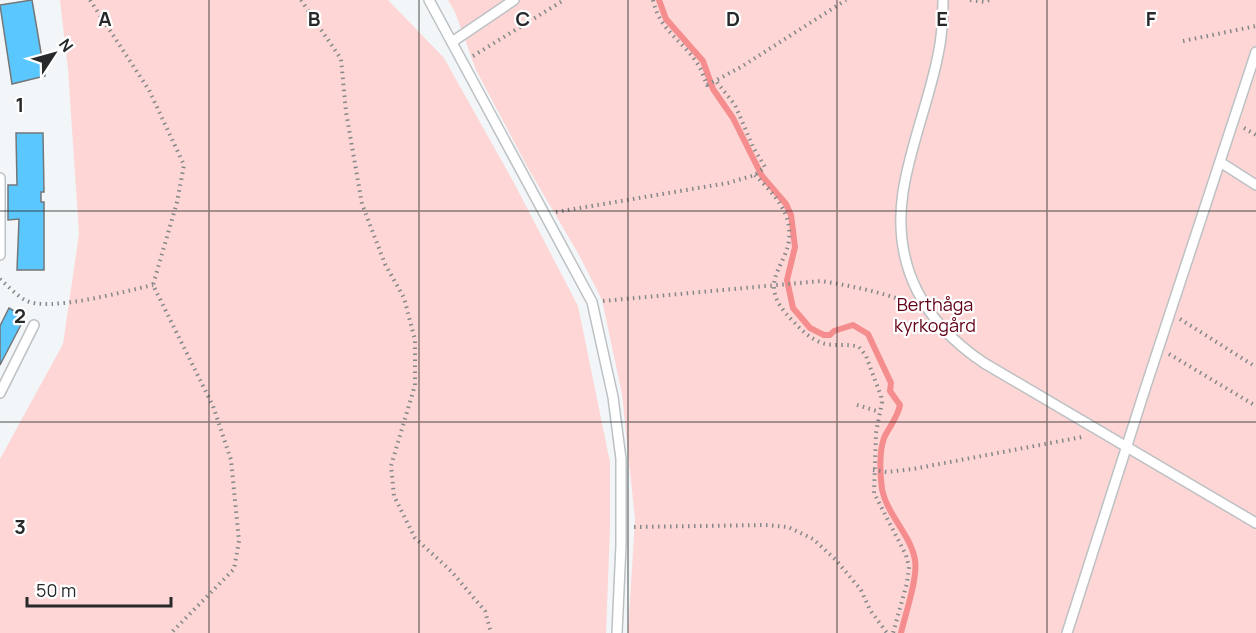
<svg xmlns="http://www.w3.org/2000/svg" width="1256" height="633" viewBox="0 0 1256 633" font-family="Manrope,sans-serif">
  <rect width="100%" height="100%" fill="#f2f6f8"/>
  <path fill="#fdd6d5" d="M60,0H388L444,58L514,183L578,306L610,462V528L606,633H0V459L63,344L79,234L68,69Z
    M448,0H1256V633H628L635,519L622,394L602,300L579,255L528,168L476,70L455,12Z"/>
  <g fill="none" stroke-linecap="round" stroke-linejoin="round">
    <path stroke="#f58d8e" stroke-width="6" d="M659,0L666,19L703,61L713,89L733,118L762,176L786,204L791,215L795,247L787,280L793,308L810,328L824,335H830L834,331L853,325L868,334L891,383L890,391L900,405C898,417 889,427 884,438C879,452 880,475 882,489C887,515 911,535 915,560C918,578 905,615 901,633"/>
  </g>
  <path fill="#5ac7fe" stroke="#747779" stroke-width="1.5" d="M32,0L45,76L12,84L0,5Z
    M16,133H43L44,192H41V202H44V270H17L19,219L8,220V185H17Z
    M9,308L25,317L0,365V326Z"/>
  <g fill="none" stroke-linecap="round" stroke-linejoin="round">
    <g stroke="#bdc1c3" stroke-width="12">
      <path id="service" d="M429,0L592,302L613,397L621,459V545L617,633
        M943,0C943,18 942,37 938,55C929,101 910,146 903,192C892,266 924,323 984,363L1256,523
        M452,42L514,0
        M1220,162L1256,185
        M0,178V255
        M0,393L34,325
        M1067,633L1146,386L1256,52"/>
    </g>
    <path stroke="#858889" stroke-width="4" stroke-dasharray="1.5 4.5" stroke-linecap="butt" d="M90,0L149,90L184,165L177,202L153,285L213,406L231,460L239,541L234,569L171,633
      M301,0L341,59L346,112L362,204L385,264L404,298L415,340V385L391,466L394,496L415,538L451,571L485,611L491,633
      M653,0C660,31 681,39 697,63C702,70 704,78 707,85L741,67L846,0
      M970,0L985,2L989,0
      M1183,41L1256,26
      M473,56L564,0
      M1244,128L1256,135
      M755,175C769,189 787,207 789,228C794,266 750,279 793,321C801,330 811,339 822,343C834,347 847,343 859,347L866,356L881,396L882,402L876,433L874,493L906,555L909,567L907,583L893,633
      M556,212L728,183L755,175L765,167L753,147L735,105L716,81
      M0,279C8,286 16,295 25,300C47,313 126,291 153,285
      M603,301L821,281C852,286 881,292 910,303
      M1180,319L1256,367
      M1169,354L1256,406
      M857,405L880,412
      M873,470L887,472L913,469L1082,437
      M634,527L765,525L788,527L813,539L835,559L861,590L870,610L887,633"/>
    <use href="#service" stroke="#fff" stroke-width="9"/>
  </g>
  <path fill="none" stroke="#28292a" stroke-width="1.5" stroke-opacity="0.55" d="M209,0V633M419,0V633M628,0V633M837,0V633M1047,0V633M0,211H1256M0,422H1256"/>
  <g text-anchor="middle" stroke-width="4.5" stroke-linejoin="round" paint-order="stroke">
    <g font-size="18" fill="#620115" stroke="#fff">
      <text x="935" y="311">Berthåga<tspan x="935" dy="21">kyrkogård</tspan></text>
    </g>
  </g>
  <g font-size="20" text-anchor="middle" font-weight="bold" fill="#28292a" stroke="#fff" stroke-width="4.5" stroke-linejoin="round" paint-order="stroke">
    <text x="105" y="26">A</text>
    <text x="314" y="26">B</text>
    <text x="523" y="26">C</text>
    <text x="733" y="26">D</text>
    <text x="942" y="26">E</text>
    <text x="1151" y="26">F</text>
    <text x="20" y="112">1</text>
    <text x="20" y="323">2</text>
    <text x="20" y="534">3</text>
  </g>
  <g transform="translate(54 54) rotate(54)" stroke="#ffffff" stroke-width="4.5" paint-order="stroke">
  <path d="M0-4.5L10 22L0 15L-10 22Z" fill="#28292a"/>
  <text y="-9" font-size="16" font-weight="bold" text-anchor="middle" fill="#28292a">N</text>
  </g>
  <path d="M27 597v9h144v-9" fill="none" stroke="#28292a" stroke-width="3"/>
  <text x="36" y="597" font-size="18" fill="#28292a" stroke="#ffffff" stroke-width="4.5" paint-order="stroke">50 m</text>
</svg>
